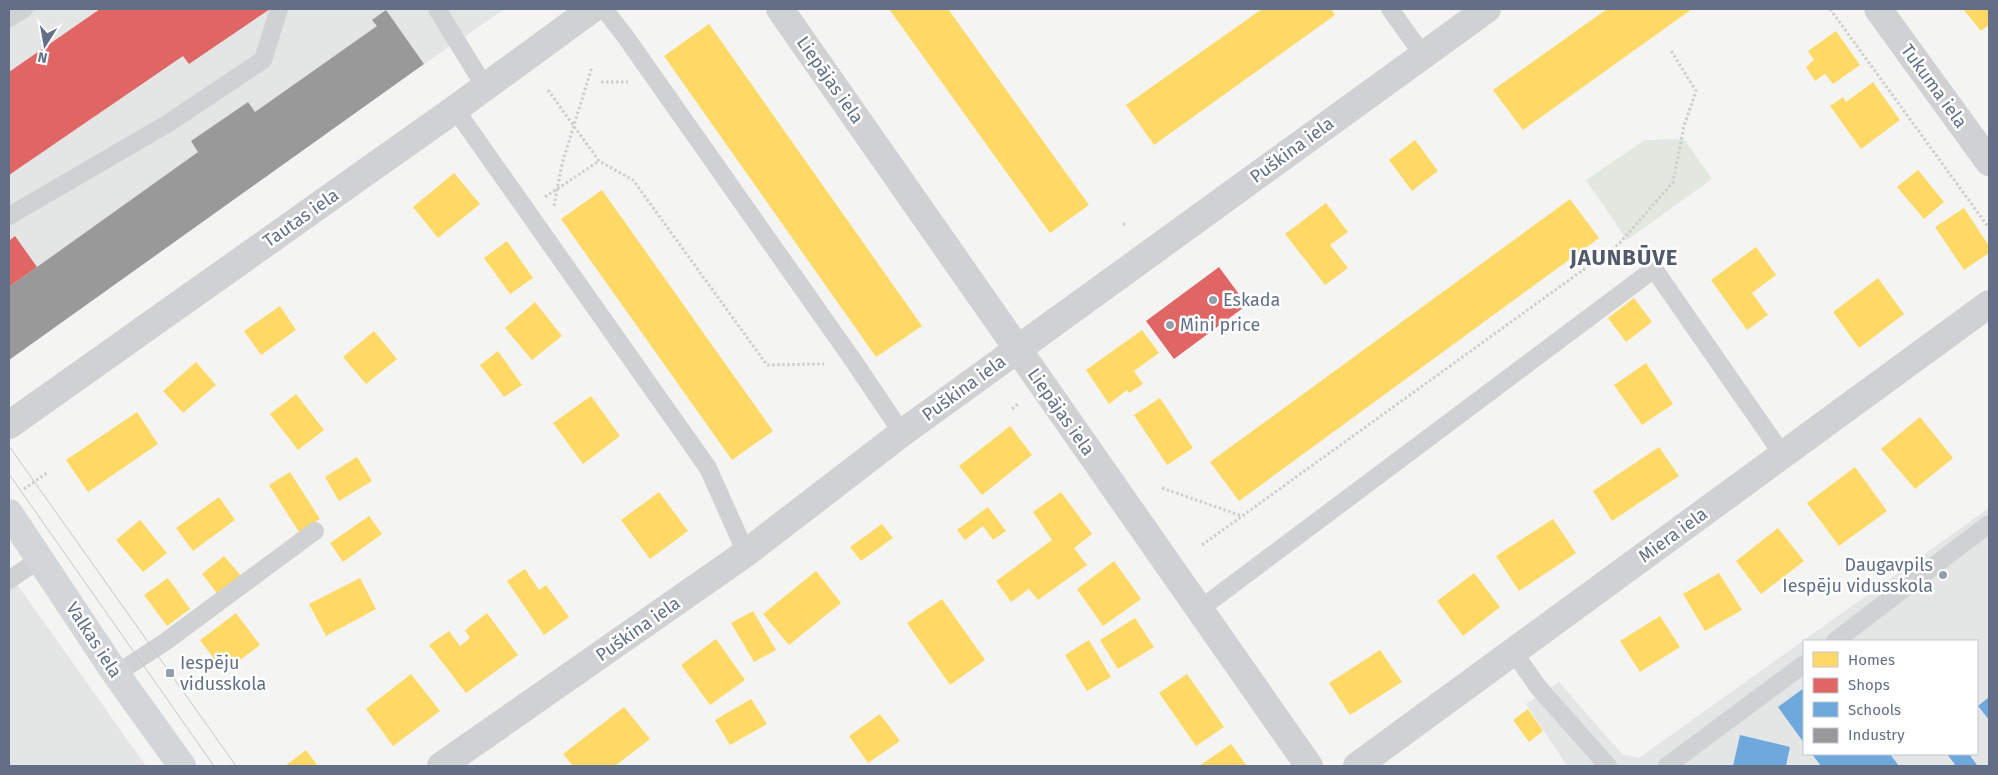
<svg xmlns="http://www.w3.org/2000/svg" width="1998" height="775" viewBox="0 0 1998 775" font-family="'Fira Sans',sans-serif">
  <rect width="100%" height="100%" fill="#f4f5f2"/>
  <path fill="#e4e5e5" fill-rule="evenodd" d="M9,9H505L424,64L9,360Z
    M1989,508V766H1567L1526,704L1559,682L1622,754L1639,758ZM1804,641H1977V754H1804Z
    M9,574L29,601L146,766H9Z"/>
  <path fill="#e2e8e0" d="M1684,139L1712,179L1627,240L1586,180L1645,140Z"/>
  <path fill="#ffd966" d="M889,9H948L1089,205L1050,233Z
    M1262,9H1331L1335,15L1154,145L1126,105Z
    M1607,9H1692L1523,130L1493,90Z
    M1963,9H1989V25L1981,31Z
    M709,24L922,326L876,357L664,56Z
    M1836,31L1860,65L1833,84L1825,74L1815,81L1806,67L1814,60L1808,51Z
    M1873,82L1900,120L1861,149L1830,106L1843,97L1846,102Z
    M1415,140L1438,171L1412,191L1389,160Z
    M1918,170L1944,202L1924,219L1897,187Z
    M454,173L480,204L438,238L413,207Z
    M602,190L773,431L732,460L561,219Z
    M1570,199L1599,238L1239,501L1210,462Z
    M1326,203L1348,232L1330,245L1348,268L1325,285L1285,234Z
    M1964,208L1989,246V253L1964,270L1935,227Z
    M507,241L533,278L510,294L484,258Z
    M1756,247L1776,275L1752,293L1768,315L1747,330L1711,280Z
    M1878,278L1904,314L1859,348L1833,312Z
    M1634,298L1652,322L1626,342L1608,318Z
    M535,302L562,336L532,360L505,328Z
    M280,306L296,330L261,355L244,331Z
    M1142,330L1159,353L1134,371L1143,384L1129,393L1127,390L1109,404L1086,370Z
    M374,331L397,359L366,384L343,357Z
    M498,351L522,385L504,397L480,365Z
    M196,362L216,385L183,413L163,391Z
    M1646,363L1673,404L1642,425L1614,385Z
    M296,394L324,430L298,450L270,414Z
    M591,396L620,436L583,464L553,423Z
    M1160,398L1193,448L1167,465L1134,415Z
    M137,412L158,444L88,492L66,460Z
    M1920,417L1953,458L1915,489L1881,449Z
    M1010,426L1032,455L982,495L959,466Z
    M1659,447L1679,476L1612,521L1593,491Z
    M357,457L372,481L339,501L325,477Z
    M1855,467L1887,511L1839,546L1807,503Z
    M290,472L320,519L299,532L269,485Z
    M659,492L688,531L650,559L621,520Z
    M1061,492L1092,534L1074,548L1087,565L1038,600L1029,589L1011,602L996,581L1052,540L1033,512Z
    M219,497L235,520L193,551L176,528Z
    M988,507L1006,531L993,540L983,526L965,540L957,530Z
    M369,516L382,534L343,562L330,543Z
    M1553,519L1576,553L1519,591L1496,556Z
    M140,520L167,553L143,572L116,540Z
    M882,524L893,538L861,561L850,547Z
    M1778,528L1804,561L1761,594L1736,561Z
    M224,556L242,577L219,596L202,574Z
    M1114,561L1141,599L1103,626L1077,589Z
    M525,569L539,590L546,585L569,617L544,635L507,581Z
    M816,571L841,603L789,645L763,614Z
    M1474,573L1500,607L1463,636L1437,601Z
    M1719,573L1742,610L1705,631L1683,594Z
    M168,578L190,609L167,626L144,595Z
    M360,578L376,609L326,636L309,604Z
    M942,599L985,660L950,685L907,623Z
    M753,611L776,650L754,662L731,623Z
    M236,613L260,645L224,672L200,640Z
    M487,613L518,655L466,693L429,645L449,631L460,646L470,638L465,630Z
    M1660,616L1680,647L1640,672L1620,641Z
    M1135,618L1154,647L1118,669L1100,640Z
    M716,639L745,680L710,705L681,665Z
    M1089,640L1111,677L1087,691L1065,655Z
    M1380,650L1402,682L1350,715L1329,683Z
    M411,674L440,711L393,746L366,709Z
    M1187,674L1224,727L1196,746L1159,693Z
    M751,699L767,724L730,745L715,720Z
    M624,707L650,739L615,766H573L563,754Z
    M1528,709L1543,731L1529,742L1513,720Z
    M880,714L900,741L868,763L849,736Z
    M1231,744L1247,766H1199Z
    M306,750L318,766H285Z"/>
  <path fill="#e06666" d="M100,9H270L189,64L183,56L9,175V72Z
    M15,236L37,267L9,287V241Z
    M1219,267L1247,305L1174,359L1146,321Z"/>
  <path fill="#6fa8dc" d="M1804,688V743L1778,707Z
    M1989,697V720L1978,706Z
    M1740,735L1790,747L1786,766H1733Z
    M1812,754H1890L1899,766H1821Z
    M1947,754H1969L1977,765L1956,766Z"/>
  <path fill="#999" d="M386,10L424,64L9,360V287L198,152L191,141L248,102L255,112L377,26L372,20Z"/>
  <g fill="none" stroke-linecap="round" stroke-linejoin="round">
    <path stroke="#cecece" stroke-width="3" stroke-dasharray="2.5 2.5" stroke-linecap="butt" d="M1830,9L1989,228
      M601,82H628
      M548,90L599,161L633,180L767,365L824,364
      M545,197L599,161
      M554,206L562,164L592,67
      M1123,225L1127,222
      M1012,409L1019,403
      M1162,488L1242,516
      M24,489L48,472
      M1202,545L1619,244L1673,182L1684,126L1696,91L1670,49"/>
    <path stroke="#d0d1d2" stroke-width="18" d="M437,9L485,87
      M604,9L625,36L855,363L902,433
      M1390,9L1423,55
      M9,18L24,9
      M455,109L708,468L746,553
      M9,216L167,124L263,60L279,9
      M9,580L41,558
      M1200,609L1654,269L1783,455
      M1835,641L1989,524
      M1513,651L1538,687L1608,766
      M116,674L165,642L315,531
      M1667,766L1804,664"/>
    <path stroke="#d0d1d2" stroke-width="28" d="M780,9L1309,766
      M1878,9L1989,162
      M9,425L455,109L592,9
      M441,766L746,553L902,433L1487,9
      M1357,766L1989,304"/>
    <path stroke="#d2d6d9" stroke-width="28" d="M9,513L116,674L182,766"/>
    <path stroke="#c6c7c8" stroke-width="1" d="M9,446L236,766
      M9,474L214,766"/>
  </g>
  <g fill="#959eac" stroke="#fff" stroke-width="2">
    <circle cx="1213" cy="300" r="5"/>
    <circle cx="1170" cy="325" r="5"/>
    <circle cx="1943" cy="575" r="5"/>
    <rect x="165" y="668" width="10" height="10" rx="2.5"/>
  </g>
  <g text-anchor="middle" stroke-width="5" stroke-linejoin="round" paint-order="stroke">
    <g font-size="18" fill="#626f86" stroke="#fff">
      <text transform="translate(830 80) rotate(55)" y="6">Liepājas iela</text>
      <text transform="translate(1934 86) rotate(54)" y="6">Tukuma iela</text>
      <text transform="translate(1292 150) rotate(-36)" y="6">Puškina iela</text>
      <text transform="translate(301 218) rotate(-35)" y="6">Tautas iela</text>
      <text transform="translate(964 388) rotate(-36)" y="6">Puškina iela</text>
      <text transform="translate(1061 412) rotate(55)" y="6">Liepājas iela</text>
      <text transform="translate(1673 535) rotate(-36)" y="6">Miera iela</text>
      <text transform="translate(638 629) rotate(-35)" y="6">Puškina iela</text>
      <text transform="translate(94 640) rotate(57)" y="6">Valkas iela</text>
    </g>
    <g font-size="18" fill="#626f86" stroke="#fff" text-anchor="start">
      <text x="1223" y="306">Eskada</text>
      <text x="1180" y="331">Mini price</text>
      <text x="1933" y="571" text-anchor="end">Daugavpils<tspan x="1933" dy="21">Iespēju vidusskola</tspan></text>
      <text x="180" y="669">Iespēju<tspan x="180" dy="21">vidusskola</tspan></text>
    </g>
    <g font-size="22" font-weight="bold" letter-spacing="1" fill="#505a6a" stroke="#fff">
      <text x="1624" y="265">JAUNBŪVE</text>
    </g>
  </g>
  <rect width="1998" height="775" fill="none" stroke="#626f86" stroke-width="20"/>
  <rect x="1803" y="640" width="175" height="115" fill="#ffffff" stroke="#c0c5cf"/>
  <rect x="1813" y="652" width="25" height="15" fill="#ffd966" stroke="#c0c5cf"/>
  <text x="1848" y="665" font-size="15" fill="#626f86">Homes</text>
  <rect x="1813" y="678" width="25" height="15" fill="#e06666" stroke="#c0c5cf"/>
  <text x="1848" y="690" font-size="15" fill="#626f86">Shops</text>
  <rect x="1813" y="702" width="25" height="15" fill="#6fa8dc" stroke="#c0c5cf"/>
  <text x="1848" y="715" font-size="15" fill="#626f86">Schools</text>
  <rect x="1813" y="728" width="25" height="15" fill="#999999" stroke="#c0c5cf"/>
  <text x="1848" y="740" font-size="15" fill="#626f86">Industry</text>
  <g transform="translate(45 45) rotate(191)" stroke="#ffffff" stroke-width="4" paint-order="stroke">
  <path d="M0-4L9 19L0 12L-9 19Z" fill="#626f86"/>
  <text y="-8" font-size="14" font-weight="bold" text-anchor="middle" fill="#626f86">N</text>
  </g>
</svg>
